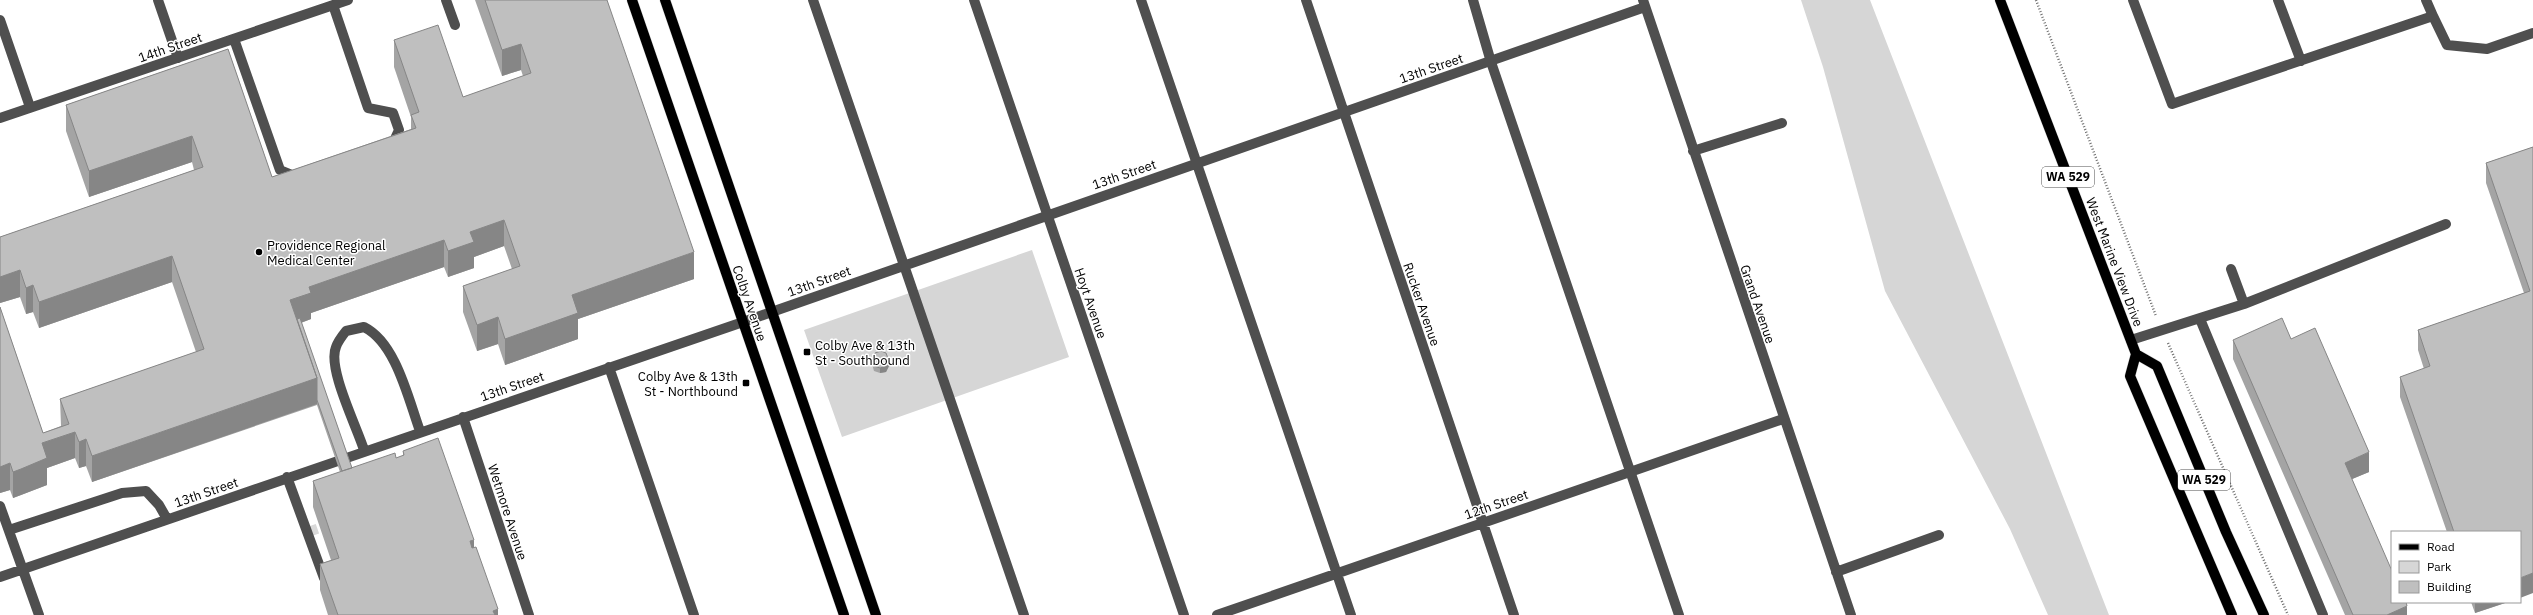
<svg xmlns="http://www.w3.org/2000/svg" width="2533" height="615" viewBox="0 0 2533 615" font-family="'IBM Plex Sans',sans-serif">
  <rect width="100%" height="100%" fill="#fff"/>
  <path fill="#d6d6d6" d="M1801,0H1870L2109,615H2048L2010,529L1885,291L1823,67Z
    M1032,250L1069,357L842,437L804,330Z"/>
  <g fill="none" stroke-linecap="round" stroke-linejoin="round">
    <path stroke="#d9d9d9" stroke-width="10" stroke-dasharray="10 5" stroke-linecap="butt" d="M308,532L325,526L332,531"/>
    <g stroke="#dbdbdb" stroke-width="11">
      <path id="major" d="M632,0L844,615
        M665,0L876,615
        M2000,0L2136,354L2157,366L2226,532L2264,615
        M2136,354L2130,376L2232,615"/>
    </g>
    <path stroke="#717171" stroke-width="2.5" stroke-dasharray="1 2" stroke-linecap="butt" d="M2036,0L2156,316
      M2168,343L2288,615"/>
    <path stroke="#4f4f4f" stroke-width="10" d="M158,0L178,58
      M446,0L455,25
      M813,0L1024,615
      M974,0L1184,615
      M1141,0L1351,615
      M1306,0L1514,615
      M1473,0L1491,62L1679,615
      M1643,0L1851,615
      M2133,0L2172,104L2433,16L2447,45L2487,49L2533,33
      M2278,0L2301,61
      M2426,0L2433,16
      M333,5L368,108L393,113L399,130L392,145
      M0,20L30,107
      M234,39L280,170L297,177
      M0,118L348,0
      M1693,151L1782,123
      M2231,269L2244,304
      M2200,319L2323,615
      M2131,340L2244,304L2446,224
      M609,367L694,615
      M463,417L529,615
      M364,450C357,427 327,368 336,347C338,341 342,336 346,331L364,327C396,343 408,398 420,431
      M287,477L324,578
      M0,506L39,615
      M9,530L122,493L146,491L159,505L167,519
      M1836,572L1939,535
      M0,577L743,322L1645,7
      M1217,615L1783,419"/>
    <use href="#major" stroke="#000" stroke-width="10"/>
  </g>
  <path fill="#a4a4a4" d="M475,0H607L694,279L578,319V339L505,365L498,344L477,351L463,312V286L512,269L504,246L474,257V268L448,277L444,267L311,313V319L301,323L352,468L396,458L403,456V451L474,548L498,615H328L320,590V564L331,560L313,507V481L340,472L317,405L92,482L86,466L79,468L75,458L47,468V485L21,495L13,498L10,490L0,493V307L43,433L61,426L60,399L196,352L172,282L39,328L33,312L26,314L20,297L0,303V237L194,170L192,162L89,197L66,131V105L228,49L272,177L411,129V117L394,67V40L463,97L523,76L521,70L502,76Z
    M2533,147V593L2520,532H2447L2400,397V377L2424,369L2418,350V330L2524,293L2486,183V163Z
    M2291,339L2369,472L2352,479L2407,615H2345L2233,359V340Z
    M872,359L889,366L886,372L880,373L874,371L872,364Z
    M2471,602H2508L2475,613Z"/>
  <path fill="#868686" d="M521,44V70L502,76V50Z
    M192,136V162L89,197V171Z
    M504,220V246L474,257V268L448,277V251L470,232Z
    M444,240V267L311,313V319L292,326L290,300L309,287Z
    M694,252V279L578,319V339L505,365V339L572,295Z
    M172,256V282L39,328V302Z
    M20,270V297L0,303V277Z
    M33,285V312L26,314V288Z
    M498,317V344L477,351V325Z
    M889,361V366L886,372L880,373V368Z
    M317,378V404L92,482V456Z
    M75,432V458L47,468V485L21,495L13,498V472L42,443Z
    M86,439V466L79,468V442Z
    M2369,452V472L2345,482V463Z
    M10,463V490L0,493V467Z
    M474,540V566L470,541Z
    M2533,573V593L2520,598V578Z
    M2475,602H2508L2475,613Z
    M2407,606V615H2387Z
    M498,609V615H493V611Z"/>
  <path fill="#bfbfbf" stroke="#868686" d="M485,0H607L694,252L572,295L578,313L505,339L498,317L477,325L463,286L520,266L504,220L470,232L474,242L448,251L444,240L309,287L311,293L290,300L317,378L92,456L86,439L79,442L75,432L42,443L47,458L21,469L13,472L10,463L0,467V307L43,433L69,424L60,399L204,349L172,256L39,302L33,285L26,288L20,270L0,277V237L203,167L192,136L89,171L66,105L228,49L272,177L416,128L411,115L419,112L394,40L438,25L463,97L531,73L521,44L502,50Z
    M2533,147V573L2520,578V532H2454L2400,377L2430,366L2418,330L2530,291L2486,163Z
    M300,318L352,468L342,471L317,400V378L297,319Z
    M2282,318L2291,339L2315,328L2369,452L2345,463L2392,571V602H2406L2407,606L2387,615H2353L2233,340Z
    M881,351L886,353L889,361L886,366L880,368L874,366L872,359L875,353Z
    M438,438L474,540L470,541L472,548L476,547L498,609L493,611L495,615H338L320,564L339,558L313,481L395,453L396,458L404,455L403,451Z"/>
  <g fill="#000" stroke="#fff" stroke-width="1.5">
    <circle cx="259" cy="252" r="4"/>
    <rect x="803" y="348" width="8" height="8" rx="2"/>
    <rect x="742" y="379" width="8" height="8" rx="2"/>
  </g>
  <g text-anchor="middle" stroke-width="3" stroke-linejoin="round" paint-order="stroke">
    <g fill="#fff" stroke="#4c4c4c" stroke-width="1">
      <rect x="2042" y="167" width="52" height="20" rx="3"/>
      <rect x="2178" y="470" width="52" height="20" rx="3"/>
    </g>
    <g font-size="12" font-weight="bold" fill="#000">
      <text x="2068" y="181">WA 529</text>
      <text x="2204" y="484">WA 529</text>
    </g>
    <g font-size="13" fill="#000" stroke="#fff">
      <text transform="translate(170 47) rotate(-19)" y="5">14th Street</text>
      <text transform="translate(1431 68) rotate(-19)" y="5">13th Street</text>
      <text transform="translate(1124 174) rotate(-19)" y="5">13th Street</text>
      <text transform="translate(2115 262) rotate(69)" y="5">West Marine View Drive</text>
      <text transform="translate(819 281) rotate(-20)" y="5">13th Street</text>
      <text transform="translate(750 303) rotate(71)" y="5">Colby Avenue</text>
      <text transform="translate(1091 303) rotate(71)" y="5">Hoyt Avenue</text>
      <text transform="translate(1422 304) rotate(71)" y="5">Rucker Avenue</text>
      <text transform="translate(1758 304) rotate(71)" y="5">Grand Avenue</text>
      <text transform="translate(512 386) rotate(-19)" y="5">13th Street</text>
      <text transform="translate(206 492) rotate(-19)" y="5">13th Street</text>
      <text transform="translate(1496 504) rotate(-19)" y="5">12th Street</text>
      <text transform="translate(508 512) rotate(72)" y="5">Wetmore Avenue</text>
    </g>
    <g font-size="13" fill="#000" stroke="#fff" text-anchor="start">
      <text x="267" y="250">Providence Regional<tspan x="267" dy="15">Medical Center</tspan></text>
      <text x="815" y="350">Colby Ave &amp; 13th<tspan x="815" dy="15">St - Southbound</tspan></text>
      <text x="738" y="381" text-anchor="end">Colby Ave &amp; 13th<tspan x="738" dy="15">St - Northbound</tspan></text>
    </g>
  </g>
  <rect x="2391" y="531" width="130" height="72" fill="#ffffff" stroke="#999999"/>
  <rect x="2399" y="544" width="20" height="6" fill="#000000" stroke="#999999"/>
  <text x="2427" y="551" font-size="12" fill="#000000">Road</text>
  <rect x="2399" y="561" width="20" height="12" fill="#d6d6d6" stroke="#999999"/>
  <text x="2427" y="571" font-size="12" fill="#000000">Park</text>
  <rect x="2399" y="581" width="20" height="12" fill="#bfbfbf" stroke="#999999"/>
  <text x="2427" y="591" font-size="12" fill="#000000">Building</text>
</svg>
